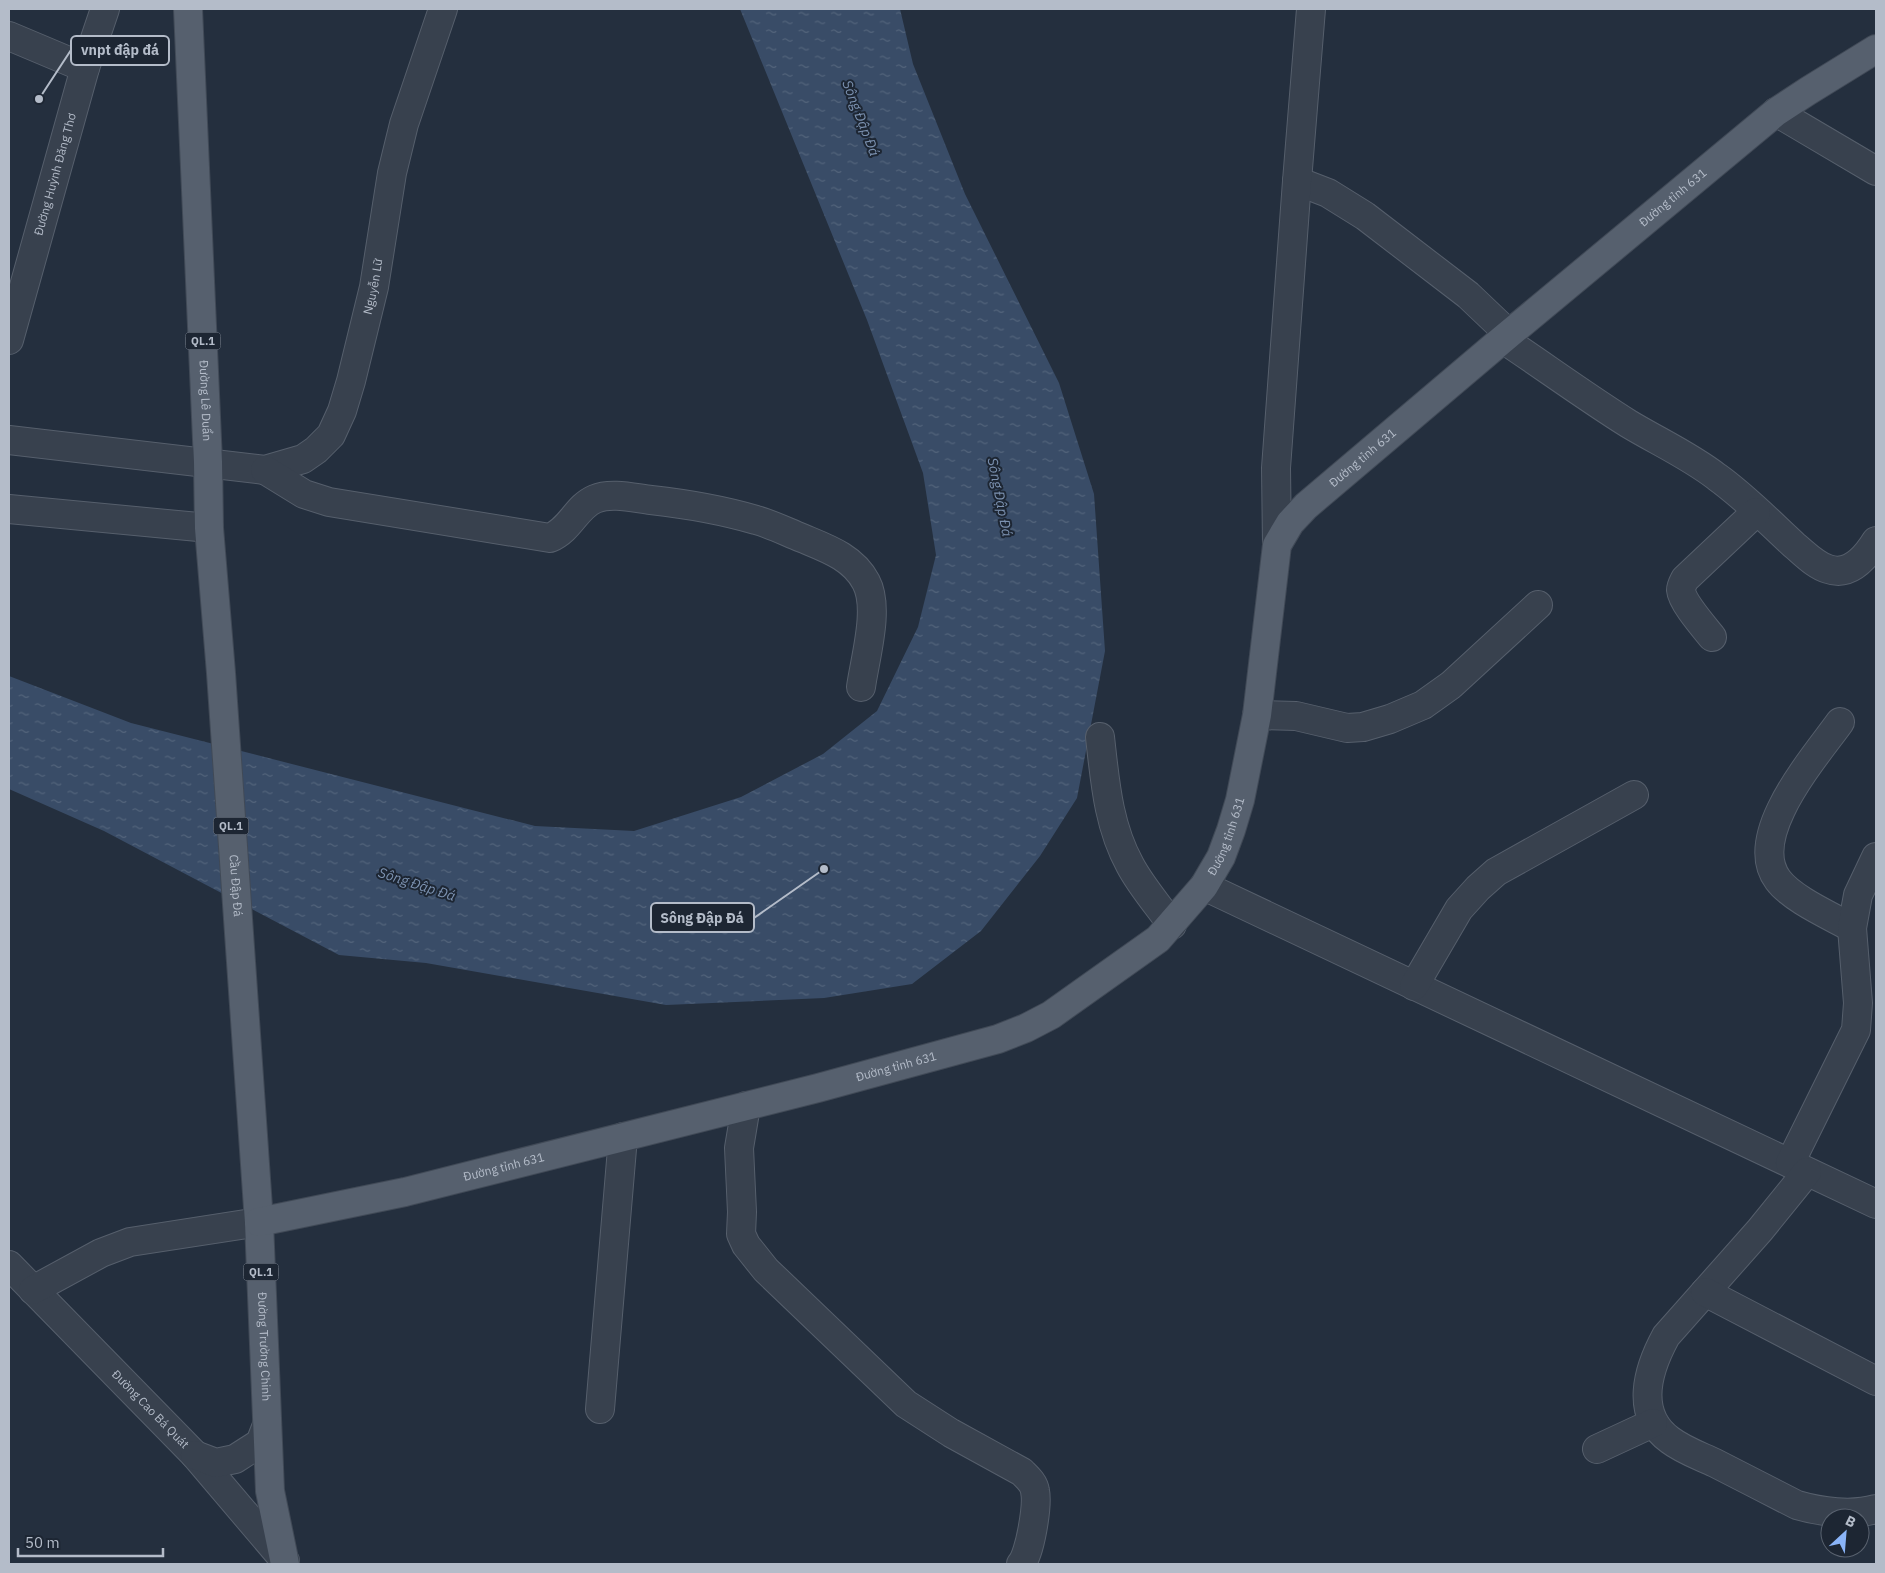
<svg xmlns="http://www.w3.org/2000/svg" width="1885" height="1573" viewBox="0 0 1885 1573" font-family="'IBM Plex Sans',sans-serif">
  <defs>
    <pattern id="water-ripples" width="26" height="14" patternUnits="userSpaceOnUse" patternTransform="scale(1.25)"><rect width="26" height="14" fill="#394c67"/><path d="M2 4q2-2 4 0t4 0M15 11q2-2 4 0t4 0" fill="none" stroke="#53647b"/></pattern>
  </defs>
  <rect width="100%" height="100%" fill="#242f3e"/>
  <path fill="url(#water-ripples)" d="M740,9H900L913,64L965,194L1059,383L1094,494L1105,651L1077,798L1040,856L981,931L912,984L824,998L666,1005L426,963L339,955L104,831L9,789V676L131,723L535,826L634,831L741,797L823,754L877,711L918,627L936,555L923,473L867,320Z"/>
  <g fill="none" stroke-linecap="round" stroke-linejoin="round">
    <g stroke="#565f6c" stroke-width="30">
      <g id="minor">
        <path d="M9,36L85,68"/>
        <path d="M1776,112L1876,171"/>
        <path d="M1297,181L1328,193L1365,216L1468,295L1509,334"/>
        <path d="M1503,339C1545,367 1586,397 1629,424C1659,442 1690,456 1717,477C1745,497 1769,522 1794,545C1805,554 1815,565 1828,569C1850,577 1866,557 1876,541"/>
        <path id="s1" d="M9,340L85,68L105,9"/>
        <path id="s2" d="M9,440L265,470L303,459L316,450L331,435L342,411L351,381L374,287L392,173L404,124L443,9"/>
        <path d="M265,470L304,494L329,502L550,538C571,529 576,507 595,499C611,492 634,498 651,500C687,504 722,510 756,520C771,524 787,532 802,538C826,548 853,557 866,582C880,608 865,658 861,687"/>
        <path d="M9,509L209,528"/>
        <path d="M1277,545L1276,468L1297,181L1311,9"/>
        <path d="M1712,637C1704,627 1682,602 1681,590C1681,586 1683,583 1685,579L1756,512"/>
        <path d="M1257,715L1296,716L1347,728L1363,727L1390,719L1423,705L1451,685L1538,605"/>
        <path d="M1840,722C1815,757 1745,836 1778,880C1792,899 1831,916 1852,928"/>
        <path d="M1100,737C1105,781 1108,825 1130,865C1141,886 1158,905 1172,925"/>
        <path d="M1204,886L1876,1204"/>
        <path d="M1414,986L1459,909L1478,888L1496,872L1634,795"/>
        <path d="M746,1106L739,1148L742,1212L741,1234L746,1245L766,1270L906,1404L951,1433L1022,1472C1027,1477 1034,1483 1035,1491C1038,1505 1030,1554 1021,1564"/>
        <path d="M1790,1163L1856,1030L1858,1003L1852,928L1858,895L1876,857"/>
        <path d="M1807,1172L1760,1230L1666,1336C1648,1369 1634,1414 1670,1440C1683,1450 1700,1456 1715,1463C1742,1477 1770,1491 1797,1505C1821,1512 1852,1516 1876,1509"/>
        <path id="s3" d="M9,1265L195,1455L285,1561"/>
        <path d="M33,1290L101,1253L130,1242L259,1222"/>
        <path d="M1705,1292L1876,1381"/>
        <path d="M600,1409L623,1137"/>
        <path d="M1597,1449L1653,1423"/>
        <path d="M195,1455L216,1463L235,1459L260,1443L267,1425"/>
      </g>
    </g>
    <g stroke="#414a57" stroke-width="30">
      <g id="major">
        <path id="s4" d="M188,9L208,462L209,528L221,673L259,1222L270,1491L285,1564"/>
        <path id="s5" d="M259,1222L405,1192L818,1088L998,1039L1026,1028L1051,1015L1158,939L1204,886L1221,857L1231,830L1240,800L1257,715L1277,545L1290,523L1306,506L1503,339L1776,112L1808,91L1876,49"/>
      </g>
    </g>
    <use href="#minor" stroke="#38414e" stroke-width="28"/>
    <use href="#major" stroke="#56606e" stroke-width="28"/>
  </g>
  <g text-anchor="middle" stroke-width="4" stroke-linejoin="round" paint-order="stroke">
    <g fill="#1d2633" stroke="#878f9c" stroke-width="1">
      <rect x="185.5" y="332.5" width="35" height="17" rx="4"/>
      <rect x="213.5" y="817.5" width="35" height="17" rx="4"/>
      <rect x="243.5" y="1263.5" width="35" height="17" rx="4"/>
    </g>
    <g font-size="11" font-weight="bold" fill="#b4bcc9">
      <text x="203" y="345">QL.1</text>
      <text x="231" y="830">QL.1</text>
      <text x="261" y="1276">QL.1</text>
    </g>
    <g font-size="12" fill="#b4bcc9" stroke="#1d2633">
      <text dy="4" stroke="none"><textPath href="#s1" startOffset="172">Đường Huỳnh Đăng Thơ</textPath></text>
      <text dy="4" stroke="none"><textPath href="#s5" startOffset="1901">Đường tỉnh 631</textPath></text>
      <text dy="4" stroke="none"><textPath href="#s2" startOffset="489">Nguyễn Lữ</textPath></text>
      <text dy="4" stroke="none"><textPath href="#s4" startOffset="392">Đường Lê Duẩn</textPath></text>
      <text dy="4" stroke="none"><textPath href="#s5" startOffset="1496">Đường tỉnh 631</textPath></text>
      <text dy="4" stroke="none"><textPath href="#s5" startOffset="1076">Đường tỉnh 631</textPath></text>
      <text dy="4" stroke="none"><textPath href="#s4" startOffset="878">Cầu Đập Đá</textPath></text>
      <text dy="4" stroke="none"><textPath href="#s5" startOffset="656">Đường tỉnh 631</textPath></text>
      <text dy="4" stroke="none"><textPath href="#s5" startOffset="251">Đường tỉnh 631</textPath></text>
      <text dy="4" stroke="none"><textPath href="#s4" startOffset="1340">Đường Trường Chinh</textPath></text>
      <text dy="4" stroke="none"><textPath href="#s3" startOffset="202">Đường Cao Bá Quát</textPath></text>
    </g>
    <g font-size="14" font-style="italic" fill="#7c92b1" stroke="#1d2633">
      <text transform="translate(861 118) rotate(69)" y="5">Sông Đập Đá</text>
      <text transform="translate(1000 497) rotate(79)" y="5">Sông Đập Đá</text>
      <text transform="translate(417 884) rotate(18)" y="5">Sông Đập Đá</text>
    </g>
  </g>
  <path fill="none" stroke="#b4bcc9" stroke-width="2" d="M39 99L71 50M824 869L754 918"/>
  <g fill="#b4bcc9" stroke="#1d2633" stroke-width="2">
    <circle cx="39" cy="99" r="5"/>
    <circle cx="824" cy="869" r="5"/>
  </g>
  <g fill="#1d2633" stroke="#b4bcc9" stroke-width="2">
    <rect x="71" y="36" width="98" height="29" rx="5"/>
    <rect x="651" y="903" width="103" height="29" rx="5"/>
  </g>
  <g font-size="14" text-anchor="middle" font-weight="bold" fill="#b4bcc9">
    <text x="120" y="55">vnpt đập đá</text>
    <text x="702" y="923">Sông Đập Đá</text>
  </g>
  <rect width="1885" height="1573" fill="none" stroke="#b4bcc9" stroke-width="20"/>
  <g transform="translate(1845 1533) rotate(26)"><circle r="24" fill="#1d2633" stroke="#59626f"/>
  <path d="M0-4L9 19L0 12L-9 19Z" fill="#8ab4f8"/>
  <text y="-8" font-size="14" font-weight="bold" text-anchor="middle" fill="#b4bcc9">B</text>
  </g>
  <path d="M18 1548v8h145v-8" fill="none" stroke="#b4bcc9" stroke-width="2.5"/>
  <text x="25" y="1548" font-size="15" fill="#b4bcc9" stroke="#1d2633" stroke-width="4" paint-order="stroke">50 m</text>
</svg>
